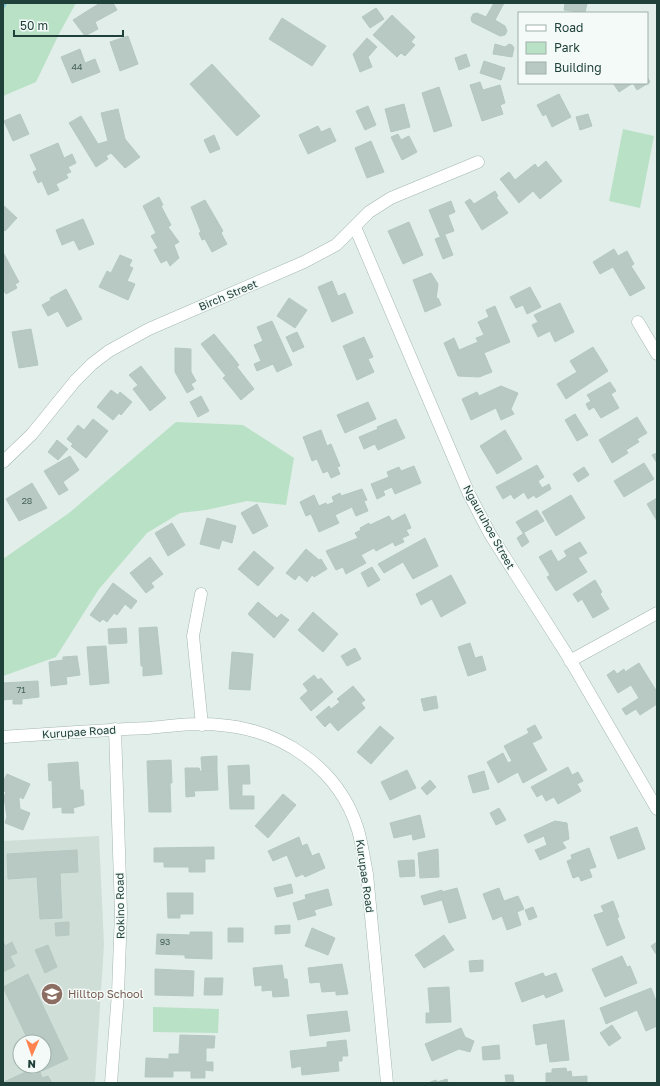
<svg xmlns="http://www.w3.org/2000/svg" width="660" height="1086" viewBox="0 0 660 1086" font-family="'Golos Text',sans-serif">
  <rect width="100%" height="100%" fill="#e2eee9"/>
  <path fill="#d0ded8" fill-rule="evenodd" d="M99,836L104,945L95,1083H3V841ZM20,1042H44V1066H20Z"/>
  <path fill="#b9e1c6" d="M3,3H76L59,34L36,82L3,96Z
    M623,129L654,136L640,208L609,201Z
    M176,422L243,425L294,458L286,505L247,501L206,510L180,513L147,533L99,589L56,657L3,676V559L69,513Z
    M153,1007L219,1009L218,1033L153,1032Z"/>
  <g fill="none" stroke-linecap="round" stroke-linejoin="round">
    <path stroke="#85c7d8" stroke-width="4.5" d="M3,6L5,3"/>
  </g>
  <path fill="#b7c9c2" stroke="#b4c8c1" d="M100,3H113L117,10L95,22L98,29L85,36L73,20Z
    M494,3H504L495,20L505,26L507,31L505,35L500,36L472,22L471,18L473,14L477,13L486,17Z
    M565,3H587L585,13L564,10Z
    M376,8L384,19L370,28L362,17Z
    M392,15L415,37L411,42L415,45L405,56L401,53L397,57L373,35Z
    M282,18L326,46L312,66L269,39Z
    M128,36L138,64L120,71L110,42Z
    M367,38L377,47L368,57L372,67L360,72L353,54Z
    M495,44L505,47L509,44L512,45L514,48L512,57L493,54Z
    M80,49L85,63L95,59L100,72L72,83L61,57Z
    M466,54L470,66L459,70L455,58Z
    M484,61L505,68L501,80L480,73Z
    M212,64L260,116L237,136L190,84Z
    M647,77L650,82L637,90L633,83H647Z
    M480,82L483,90L500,85L505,103L500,105L503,114L482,121L470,85Z
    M613,83H633L619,92Z
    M439,87L452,126L434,132L422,93Z
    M559,94L571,117L552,127L546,114L543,116L537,105Z
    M404,104L410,127L391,132L385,109Z
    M368,106L376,125L365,130L356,111Z
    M118,109L125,139L140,157L125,168L111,153L106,156L108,159L96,167L69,123L81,116L98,144L108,141L101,113Z
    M20,114L29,134L13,141L4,121Z
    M588,114L592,126L580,130L576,117Z
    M318,126L321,132L330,128L336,141L308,154L299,135Z
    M398,134L401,140L409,136L417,152L402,160L391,137Z
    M214,135L220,149L210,153L204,140Z
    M371,141L384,172L367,178L355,148Z
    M58,143L64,158L72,154L76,163L68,167L71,172L66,174L68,178L56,184L59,190L48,195L42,181L38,183L33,172L37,170L30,155Z
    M546,161L562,181L540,199L533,191L519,203L500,179L509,172L515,180L535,164L538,168Z
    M495,191L498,196L496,197L508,213L482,230L465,202L470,199L474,204Z
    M159,197L163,205L161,206L171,225L168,227L179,242L174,245L179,258L170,266L167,260L161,263L154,250L158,248L151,236L156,233L143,206Z
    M205,200L223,231L221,233L227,244L212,252L205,239L202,240L199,233L201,232L191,207Z
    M451,201L455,212L448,215L454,231L440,236L429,210Z
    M3,205L17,218L5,231L3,229Z
    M83,219L94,244L79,250L74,240L62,245L56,230Z
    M409,222L423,255L403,264L388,231Z
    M445,235L453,255L443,259L435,239Z
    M614,249L618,256L627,251L634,264L631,266L645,288L630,296L613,267L600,274L593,262Z
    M3,252L19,282L15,284L17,288L6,294L3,289Z
    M120,255L132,260L129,266L133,268L127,281L135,284L128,300L99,287L107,271L111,273Z
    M431,273L438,284L436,300L438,298L441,305L425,312L413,280Z
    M332,281L338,296L345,293L353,313L332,322L318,287Z
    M530,287L541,307L527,314L523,305L516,308L510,297Z
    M66,289L82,319L67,327L58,311L48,316L42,305L51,300L50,298Z
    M289,298L307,310L295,328L277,316Z
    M560,303L574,332L555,342L550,331L538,337L532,325L538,322L534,315Z
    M495,306L510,342L484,353L492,372L479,377L458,376L444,343L454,338L459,350L478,342L476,338L484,335L478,322L489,317L486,310Z
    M272,321L292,365L277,372L273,364L257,371L254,364L261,361L254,345L263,341L257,327Z
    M31,329L38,365L19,368L12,332Z
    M297,332L304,347L293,352L286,337Z
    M214,334L232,356L218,366L201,344Z
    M364,337L373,357L368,359L374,372L357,380L343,346Z
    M593,347L608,371L566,399L557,384L577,372L570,361Z
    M175,348L191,349V372L196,381L191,384L194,389L187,393L175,372Z
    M232,356L239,365L226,376L218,366Z
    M141,366L166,398L150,411L133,389L138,385L129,375Z
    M237,367L254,389L241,400L223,378Z
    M610,382L616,391L611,394L619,408L601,418L594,407L589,410L586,404L591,401L587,395Z
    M501,386L518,393L511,409L514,414L501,420L496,408L471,420L462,399L477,392L479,396Z
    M111,390L118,395L120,392L132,402L121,415L119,413L113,420L97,407Z
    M201,396L209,411L198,417L190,402Z
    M368,402L376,419L345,433L337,415Z
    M575,414L588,435L577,441L565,420Z
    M637,417L647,433L637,439L639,442L626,450L628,453L612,463L599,440Z
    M93,419L108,431L86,458L71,446L73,444L67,439L78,425L84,430Z
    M396,419L405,438L378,450L375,444L364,449L359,437L378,429L377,427Z
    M321,430L327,446L331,444L340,466L337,467L340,474L331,478L328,471L323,473L317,459L312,461L303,437Z
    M505,430L522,459L497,474L480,446Z
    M57,440L68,449L58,460L48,452Z
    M657,453V463L652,455Z
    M70,456L79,470L63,482L68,490L59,495L44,471Z
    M644,463L654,479L624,497L614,481Z
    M537,465L544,477L538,481L542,488L549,484L551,489L536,498L534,495L528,499L524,492L514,499L511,494L503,499L496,487Z
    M414,466L421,483L395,494L392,487L383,491L385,495L377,499L371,484L389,477L387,472L399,467L401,471Z
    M584,467L589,475L578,482L573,474Z
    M32,483L47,508L19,521L6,499Z
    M362,489L367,500L364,501L368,511L356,516L352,507L335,515L339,523L319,532L311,514L306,516L300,502L314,495L319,506L326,503L327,505L334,502L332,497L340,493L341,496Z
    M571,495L585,518L556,536L542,512Z
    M657,498V521L647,504Z
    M257,504L268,526L253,534L241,513Z
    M537,510L544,521L523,533L516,522Z
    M405,514L411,528L406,530L409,535L402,538L404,542L395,546L393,542L376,551L374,548L361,555L366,563L346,574L343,567L336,570L326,551L358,538L355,533L361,530L360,528L369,523L370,525L389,516L392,521Z
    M207,518L236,526L232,543L222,540L219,549L200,544Z
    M172,523L185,545L168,556L155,533Z
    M524,533L529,542L522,547L517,538Z
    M425,538L438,566L413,579L403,562L384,573L378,564Z
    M580,542L587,553L578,558L587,572L556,591L547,577L550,575L539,557L551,550L558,562L567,556L564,551Z
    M306,549L319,560L321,559L327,569L314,577L312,575L307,582L299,575L295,580L286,573Z
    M254,551L274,568L258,586L238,569Z
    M150,557L163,574L151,583L154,587L146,593L130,573Z
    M372,567L380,580L368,587L361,573Z
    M451,575L466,603L441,617L432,599L421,605L416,594Z
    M595,580L602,592L600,594L609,609L593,618L582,599L578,602L573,594Z
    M113,583L137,601L131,609L125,604L117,615L114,613L107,622L103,619L100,622L90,615Z
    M258,602L277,618L281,614L289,620L274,638L248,614Z
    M313,612L338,634L323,652L298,630Z
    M157,627L162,674L143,676V666H141L139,628Z
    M126,628L127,643L109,644L108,629Z
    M470,643L475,658L482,656L486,670L468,676L458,647Z
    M106,646L109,683L90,685L87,647Z
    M355,648L361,659L347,666L341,656Z
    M232,652L253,654L250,690L229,689Z
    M77,656L80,675L66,677L67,684L51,686L49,662L63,660V657Z
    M639,663L657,692V704L640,715L636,709L626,715L622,709L639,698L631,685L618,693L607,675L614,670L617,674L624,669L625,672Z
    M314,675L318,680L321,678L333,692L311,711L300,698L308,691L303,684Z
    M38,681L39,697L22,699V704H13V699L3,700V683Z
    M353,686L365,700L361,703L365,708L338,731L330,722L325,727L316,717L329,706L331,709L340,702L337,699Z
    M436,696L438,708L424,711L421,699Z
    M535,725L542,738L532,743L547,770L523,783L518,772L498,783L487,762L503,753L508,763L512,761L504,746L529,733L527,729Z
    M380,726L394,738L371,764L357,752Z
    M217,756V771H202L201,757Z
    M171,760L172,783H170L171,812H149L147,761Z
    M78,762L80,790H83L84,805L73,808L74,813H62V807L53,808L52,780L49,781L48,764Z
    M249,765L250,784H242V796H254V809H230L228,766Z
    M568,767L572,775L578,772L583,781L577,784L581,791L558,804L554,797L546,801L542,794L537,797L531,787Z
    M185,768H199L200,771H217L218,790L194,791L195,796L186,797Z
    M407,770L416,788L390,800L381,782Z
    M484,771L489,789L473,793L468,776Z
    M7,774L30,784L23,799L20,797L19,799L20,809L30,813L23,830L5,823L7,817L4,797L6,792L3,791V782Z
    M430,780L436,787L427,795L421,788Z
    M283,794L296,805L268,838L255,826Z
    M499,808L506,820L496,825L490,813Z
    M420,815L425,837L413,840L412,834L394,838L390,823Z
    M555,821L567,823L569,839L562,842L566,848L540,860L535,850L547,845L544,836L528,843L524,835Z
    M637,827L645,849L618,859L610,837Z
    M299,837L302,846L307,844L312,856L319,853L325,868L305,877L303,874L296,877L287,855L273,861L268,851Z
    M214,847V859H205V872H189V867H164V862H154V848Z
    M589,848L596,867L589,869L592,877L581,881L579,876L573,878L567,861L572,859L571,855Z
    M438,849L439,877L420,878L418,853Z
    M77,850L78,872L60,873L62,918L40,919L37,877L8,879L7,854Z
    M414,860L415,876L400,877L398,861Z
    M291,884L293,893L277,897L274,888Z
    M457,888L466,918L449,923L442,900L424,905L421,896L442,890V892Z
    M499,888L504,901L518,896L524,909L517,912L521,925L507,930L502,916L493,920L483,894Z
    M328,889L332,905L314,910L316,915L298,920L293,903L306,899L305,895Z
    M167,893H193V914H180V918H168Z
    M613,901L619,917L617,918L625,938L607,946L594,915L604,912L601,906Z
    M533,907L537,917L529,920L525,910Z
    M69,922V935L56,936L55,923Z
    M290,925V933L275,934V926Z
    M228,928H243V942H228Z
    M312,928L335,938L328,955L305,946Z
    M190,932H212V959L185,958V955L156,954L157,934L190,935Z
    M444,935L454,950L424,968L415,955Z
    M3,941L5,946L12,942L17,953L10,956L15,966L3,972Z
    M657,942V953L656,954L651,946Z
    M48,945L57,967L45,973L35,950Z
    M622,956L627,967L630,966L637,983L605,997L592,969Z
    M483,960V971L470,972L469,961Z
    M342,964L348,994L336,995V991L322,992L320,982L310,983L308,968Z
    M282,965L284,979H287L289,996L273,997L272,990L262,991V985L255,986L253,968Z
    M155,969L194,971L193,996L155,995Z
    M543,973L545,977L556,973L563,991L546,998L544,994L522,1002L515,983Z
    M28,974L68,1059L42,1071L40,1066H44V1042H29L3,987Z
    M205,978H223L222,995H204Z
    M449,987L451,1022L426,1023V1013H430L428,988Z
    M651,988L657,1003V1026L646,1031L637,1010L606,1024L600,1008Z
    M347,1011L350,1031L310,1036L307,1015Z
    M564,1020L569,1060L550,1062L547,1043L536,1045L533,1025Z
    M612,1025L621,1038L609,1046L600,1033Z
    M461,1028L465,1037L474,1041L470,1052L459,1049L432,1061L425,1044Z
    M180,1035L215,1036L214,1048H206V1062H213V1071L205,1070V1078H191V1071H173V1077H145L146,1058L169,1059V1054H179Z
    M346,1040L348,1056H342V1061H338L339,1071L302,1075L301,1066L292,1068L290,1051L327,1047V1042Z
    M499,1045L500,1059L483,1060L482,1047Z
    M566,1068L567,1072L571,1071L572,1077L587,1076V1083H546V1073H552V1069Z
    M30,1070L33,1075L40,1072L42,1078L48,1076L52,1083H3V1080L4,1082Z
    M505,1075H513L514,1083H506Z
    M447,1079L448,1083H428L436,1080L437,1082Z"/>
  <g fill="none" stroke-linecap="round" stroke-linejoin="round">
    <g stroke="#a4b7b1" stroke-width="13">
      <path id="street" d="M355,227L469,494L490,534L569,658L657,809
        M638,322L657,354
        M3,462L32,434L75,381L92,364L109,351L149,329L304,262L336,245L369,212L391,198L478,162
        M201,594L193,636L202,725
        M570,661L657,613
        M3,737C51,734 99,730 148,728C171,726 197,722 220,725C282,730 339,768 358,830C362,844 364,859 367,874L387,1083
        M111,1083L118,993L121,912L115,729"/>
    </g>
    <use href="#street" stroke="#fff" stroke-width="12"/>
  </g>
  <defs>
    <g id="school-disc" transform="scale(1.15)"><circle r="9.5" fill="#8d6e63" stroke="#f3faf7"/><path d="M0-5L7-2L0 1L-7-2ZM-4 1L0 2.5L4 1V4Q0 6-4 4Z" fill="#fff"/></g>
  </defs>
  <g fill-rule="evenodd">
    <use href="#school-disc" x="52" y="994"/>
  </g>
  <g text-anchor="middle" stroke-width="3" stroke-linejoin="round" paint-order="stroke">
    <g font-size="9" fill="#46635c">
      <text x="77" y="70">44</text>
      <text x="27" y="504">28</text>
      <text x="21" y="693">71</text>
      <text x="165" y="945">93</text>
    </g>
    <g font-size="11" fill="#20413a" stroke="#f3faf7">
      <text transform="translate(228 295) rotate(-23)" y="4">Birch Street</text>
      <text transform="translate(489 527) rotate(61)" y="4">Ngauruhoe Street</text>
      <text transform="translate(79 732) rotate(-4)" y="4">Kurupae Road</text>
      <text transform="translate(365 876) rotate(82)" y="4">Kurupae Road</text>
      <text transform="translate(120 906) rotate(-91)" y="4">Rokino Road</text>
    </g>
    <g font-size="11" fill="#785e54" stroke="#f3faf7" text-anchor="start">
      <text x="68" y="998">Hilltop School</text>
    </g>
  </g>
  <rect width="660" height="1086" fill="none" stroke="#20413a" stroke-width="8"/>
  <rect x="518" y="12" width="130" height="72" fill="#f3faf7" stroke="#9fb0ab"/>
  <rect x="526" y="25" width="20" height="6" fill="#ffffff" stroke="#9fb0ab"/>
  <text x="554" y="32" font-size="12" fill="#20413a">Road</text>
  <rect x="526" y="42" width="20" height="12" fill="#b9e1c6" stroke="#9fb0ab"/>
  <text x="554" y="52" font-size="12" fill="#20413a">Park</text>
  <rect x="526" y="62" width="20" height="12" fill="#b7c9c2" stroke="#9fb0ab"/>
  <text x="554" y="72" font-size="12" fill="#20413a">Building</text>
  <g transform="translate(32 1054) rotate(182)"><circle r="19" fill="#f3faf7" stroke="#9fb0ab"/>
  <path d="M0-3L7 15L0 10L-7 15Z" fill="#ff834f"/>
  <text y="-6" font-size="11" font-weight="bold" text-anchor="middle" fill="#20413a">N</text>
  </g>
  <path d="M14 30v6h109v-6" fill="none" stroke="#20413a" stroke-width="2"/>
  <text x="20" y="30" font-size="12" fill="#20413a" stroke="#f3faf7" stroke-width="3" paint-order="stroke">50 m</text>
</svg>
